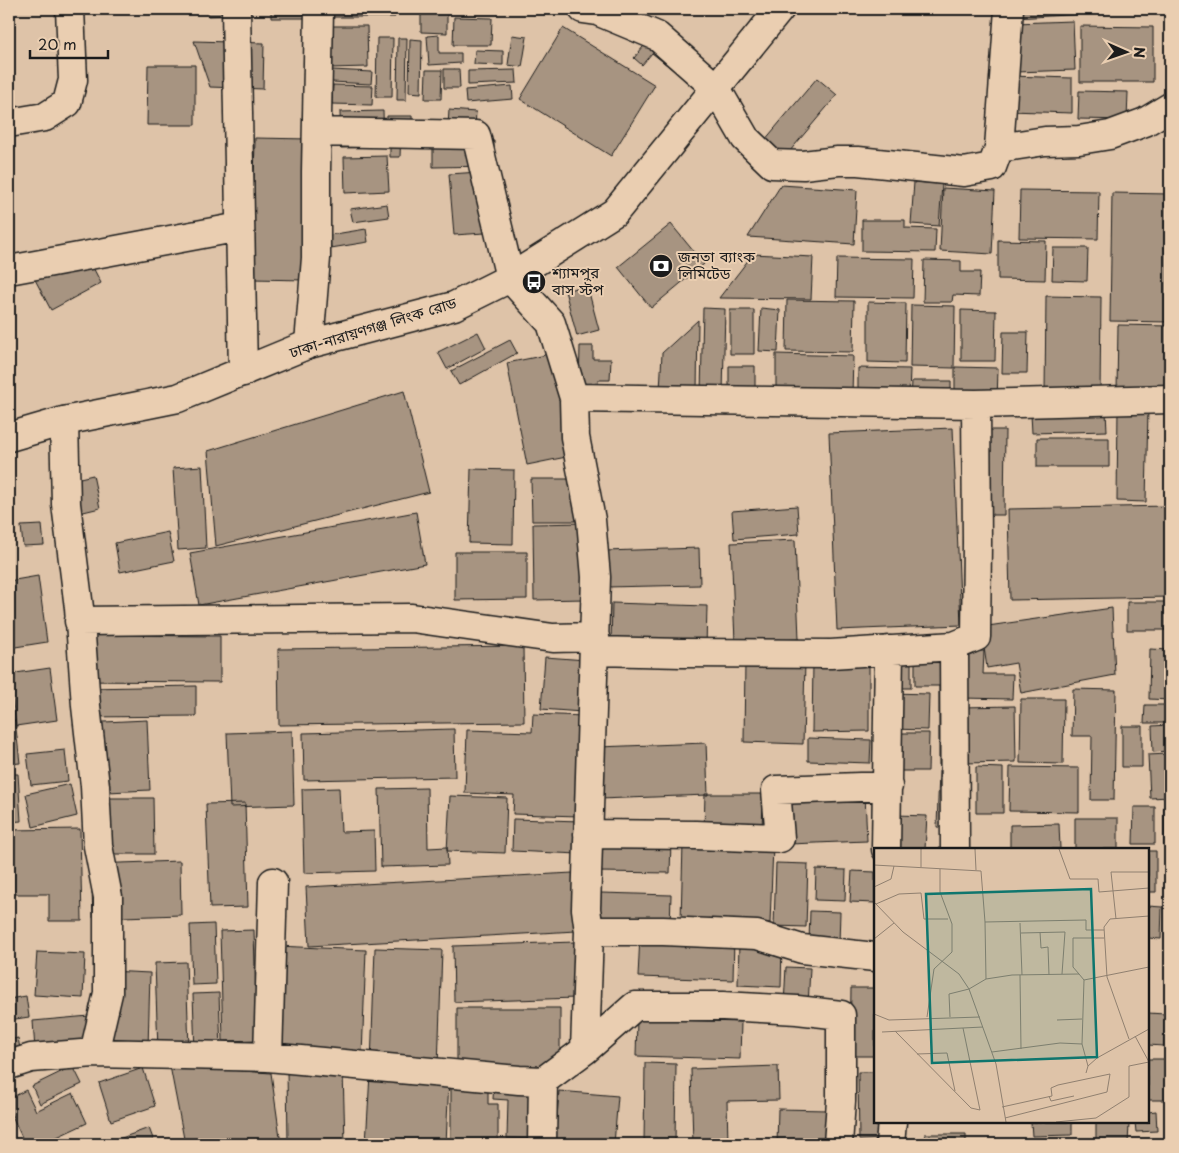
<svg xmlns="http://www.w3.org/2000/svg" width="1179" height="1153" viewBox="0 0 1179 1153" font-family="'Playpen Sans','Noto Sans Bengali',sans-serif">
  <rect width="100%" height="100%" fill="#dec3a8"/>
  <filter id="ink" filterUnits="userSpaceOnUse"><feTurbulence type="fractalNoise" baseFrequency=".02" numOctaves="2"/><feDisplacementMap in="SourceGraphic" scale="10" xChannelSelector="R" yChannelSelector="G"/><feConvolveMatrix kernelMatrix="1 2 1 2 8 2 1 2 1" color-interpolation-filters="sRGB"/></filter>
  <g filter="url(#ink)">
    <path fill="#a79481" stroke="#1c1c1c" d="M208,9H248V15L208,16Z
      M271,9H311L312,18H271Z
      M323,9H395V17H323Z
      M421,9H447V33L421,32Z
      M1016,9H1099V13L1016,18Z
      M454,17L492,18L491,45H453Z
      M1073,21L1075,70L1016,72L1015,23Z
      M661,25L689,48L672,69L652,53L642,65L634,58Z
      M329,26H367L368,67L329,68Z
      M1080,26L1153,27V82H1080Z
      M563,28L655,85L611,156L520,99Z
      M439,35V53H461V63L429,65L427,36Z
      M512,35L527,37L522,67L508,65Z
      M377,38H393L392,97H376Z
      M398,38H407L406,100H397Z
      M410,39L422,40L421,93L409,92Z
      M194,41L264,43L263,89L210,87Z
      M475,50L503,51V65L474,64Z
      M148,65H195V125H147Z
      M444,69H459L460,88H444Z
      M332,70L372,72L371,84L332,82Z
      M426,70H442L441,99H425Z
      M516,70L517,83L468,85V71Z
      M1010,76L1072,78V113L1009,111Z
      M817,78L837,95L784,158L764,141Z
      M333,85L373,86L372,105L332,104Z
      M512,86L513,99L466,103L465,90Z
      M1079,91L1128,92L1127,120L1078,119Z
      M449,110L476,112L475,128L448,126Z
      M383,111L384,147L341,148L340,112Z
      M387,116H412V127H387Z
      M390,129H401L400,157H390Z
      M255,138L309,139L306,280L252,279Z
      M433,141H494V166L433,167Z
      M387,156L389,191L345,193L344,157Z
      M495,171L500,232L454,235L449,174Z
      M914,182L942,184L939,226L911,224Z
      M781,185L857,190L854,244L748,237Z
      M943,188L995,191L992,254L940,251Z
      M1020,190L1099,191L1098,239L1019,238Z
      M1112,193L1170,194V322L1110,321Z
      M387,204L389,217L353,222L350,209Z
      M862,220H905V228L936,229L935,252L862,251Z
      M671,224L704,264L651,308L618,267Z
      M366,229L368,242L331,248L329,235Z
      M998,240L1046,241L1045,280L998,279Z
      M81,244L101,283L51,310L30,270Z
      M1053,248H1088L1087,281L1052,280Z
      M753,254L813,257L811,299L719,298Z
      M837,258L914,259L913,298L836,297Z
      M924,260L961,261V272H980L979,296L953,295L952,302H923Z
      M587,285L599,330L577,336L565,291Z
      M1046,296L1101,297L1100,393H1045Z
      M787,300L854,301L853,352L786,351Z
      M868,302L906,303L905,363L868,362Z
      M911,305L955,306L954,368L910,367Z
      M703,308L725,309L723,393L701,392Z
      M761,308L780,310L778,352L759,351Z
      M730,310H754V354H730Z
      M961,310L996,311L995,361H961Z
      M698,320L697,391L660,390L662,353Z
      M1118,325L1170,326V392L1117,391Z
      M478,332L486,348L447,369L438,352Z
      M1003,332H1028L1027,373H1002Z
      M510,340L517,353L459,385L451,371Z
      M580,346H593V359H611L610,380H598V391L579,390Z
      M551,354L571,456L527,465L507,363Z
      M776,354L853,356L852,394L776,393Z
      M729,366H755V400H729Z
      M955,367L998,368L997,402L955,401Z
      M858,368L910,369L909,396L858,395Z
      M912,381H951V401H911Z
      M404,391L429,492L216,546L208,451Z
      M1118,408L1148,409L1146,502L1117,501Z
      M1106,412L1107,431L1032,433L1031,414Z
      M953,428L961,625L837,630L829,433Z
      M986,430H1005L1004,515H985Z
      M1037,438H1109V467H1037Z
      M202,466L206,548L178,550L173,468Z
      M471,469L514,470L513,544L469,543Z
      M93,475L100,508L75,514L67,481Z
      M531,479H577V521H532Z
      M797,506L799,534L734,539L732,511Z
      M1170,506V597L1010,600L1008,509Z
      M416,512L425,564L199,605L190,553Z
      M9,517L13,541L9,542Z
      M585,523V599L534,600L533,524Z
      M42,525L44,545L23,546L21,526Z
      M168,532L174,561L120,572L115,543Z
      M795,540L799,639L735,642L731,543Z
      M699,548L700,585L606,587L605,551Z
      M455,552H527V599L455,600Z
      M38,576L47,642L9,648V581Z
      M1127,602H1170V630H1127Z
      M612,603L707,606L706,648L611,645Z
      M1112,608L1115,675L1021,693L1016,663L987,668L981,627Z
      M75,635L220,636V682L75,681Z
      M523,646L524,722L279,725L278,649Z
      M1150,649L1170,650V700L1149,699Z
      M915,651H946L947,765H939V686H915Z
      M962,651H984L983,674H1013L1012,699L962,698Z
      M898,652H911V688H898Z
      M545,657L586,660L582,712L541,709Z
      M745,661L805,662L803,744L744,742Z
      M813,662H869V731L812,732Z
      M50,668L57,720L16,726L9,674Z
      M196,686V716L86,717V688Z
      M1073,689L1116,690L1114,800H1091L1092,736H1072Z
      M891,693L929,694L928,730L890,729Z
      M1021,699H1064L1063,764L1020,763Z
      M1145,705H1170V723H1144Z
      M1015,706L1016,762L963,763L961,707Z
      M533,714L583,716L579,816L513,814L514,795L465,793L467,730L532,732Z
      M15,720L20,763L9,764V721Z
      M147,720L150,790L86,793L83,723Z
      M1168,725L1169,751L1153,752L1152,726Z
      M1122,726H1142V767H1122Z
      M454,729L455,777L304,780L303,733Z
      M292,731L294,805L230,807L227,733Z
      M895,733H929L928,771H894Z
      M808,738L871,740L870,763L808,761Z
      M706,743L708,795L600,799L598,747Z
      M65,750L68,781L31,785L27,754Z
      M1168,754L1170,797L1150,798L1148,755Z
      M976,767L1003,768V813H976Z
      M1010,767L1079,768V812L1009,811Z
      M939,771L952,772L950,828L937,827Z
      M9,774H18L21,821L9,822Z
      M70,784L77,816L33,827L26,794Z
      M339,788L341,832L374,831L375,871L304,873L302,789Z
      M427,788L428,848L447,847L448,865L381,867L379,789Z
      M705,794H763L762,832L704,831Z
      M865,795L867,841L789,844L787,798Z
      M450,796L507,798L505,853L447,851Z
      M90,798H153L154,854H91Z
      M245,803L248,907L210,908L206,804Z
      M1164,806H1170V847H1164Z
      M1134,807H1155V844H1133Z
      M897,815L927,816L925,849H895Z
      M1075,818H1118V849H1075Z
      M513,819L581,821L579,854L512,851Z
      M1059,824L1060,849H1010V825Z
      M80,829L82,921H49V894H9V830Z
      M597,839L671,842L670,873L598,872Z
      M683,843L773,846L770,923L681,920Z
      M1148,851H1156V892H1148Z
      M180,861L181,915L93,918L91,864Z
      M776,863L808,864L806,927L774,926Z
      M816,869L846,870L845,901L815,900Z
      M852,871L875,872V903L850,902Z
      M573,873L576,931L309,946L306,887Z
      M601,893L671,895L670,926L600,923Z
      M1148,906L1162,907L1161,939L1148,938Z
      M810,911L840,912L839,943L809,942Z
      M1169,922H1170V985H1169Z
      M214,924L216,984L192,985L190,925Z
      M254,930L257,1040L223,1041L220,931Z
      M640,935L734,938L733,980L638,977Z
      M575,942L576,998L454,1002L453,946Z
      M739,943L782,945L781,987L738,985Z
      M277,946L366,950L362,1056L272,1053Z
      M375,948L442,950L438,1067L371,1065Z
      M37,952L85,954L83,998L34,995Z
      M186,962L189,1049L158,1050L155,963Z
      M786,967L810,968L808,1006L784,1005Z
      M109,971L150,973L148,1049L106,1048Z
      M851,988H875V1056H850Z
      M219,993L221,1053L195,1054L193,994Z
      M26,996L29,1017L9,1020V999Z
      M457,1008H560V1067H457Z
      M1148,1013L1165,1014L1164,1046L1148,1045Z
      M89,1016L91,1045L35,1050L33,1021Z
      M637,1019L741,1022L740,1059L636,1056Z
      M18,1038L22,1059L9,1061V1040Z
      M1148,1059H1170V1100H1148Z
      M645,1063L676,1064L675,1144H644Z
      M73,1066L82,1084L40,1104L32,1086Z
      M170,1066L271,1073L281,1144H185Z
      M778,1066L779,1100L727,1101L728,1144H693L691,1069Z
      M143,1068L155,1106L111,1121L99,1083Z
      M287,1069L343,1071L345,1144H288Z
      M858,1072H875V1122H885L886,1139L859,1140Z
      M370,1074L449,1078L446,1144H366Z
      M451,1081H488V1104H498V1144H451Z
      M494,1083L538,1084L536,1139L507,1138L508,1100L493,1099Z
      M26,1090L36,1111L73,1093L87,1123L42,1144H25L9,1109V1099Z
      M559,1091L618,1096L614,1144H555Z
      M778,1109L827,1110L826,1144H777Z
      M1156,1111L1157,1131L1136,1132L1135,1122H1148V1112Z
      M1031,1122H1072V1135L1032,1136Z
      M1096,1122L1129,1124L1128,1144H1096Z
      M149,1128L155,1144H105Z
      M925,1134H966V1144H926Z
      M1170,1140V1144H1155V1141Z"/>
    <g fill="none" stroke-linecap="round" stroke-linejoin="round">
      <g stroke="#1c1c1c" stroke-width="31">
        <path id="minor" d="M236,9L243,372
          M583,9L597,11L657,36L716,88L745,138L772,164L803,165L838,161H858L964,172L992,167L999,148L1045,141L1079,140L1110,135L1145,122L1170,107
          M9,123L45,117L67,103L73,80L70,9
          M999,148L1009,9
          M9,270L240,227
          M309,344L316,258V171L319,9
          M574,398L976,404L977,542L976,637L954,646L955,849
          M976,404L1170,399
          M64,421L66,504L79,608L86,706L95,786L98,846L108,897V993L94,1053L268,1057L519,1080L543,1081L585,1050L589,931L586,909L596,577L591,520L575,437L574,398L551,323L510,278L476,135L317,132
          M79,621L412,618L553,638L595,637
          M595,651L682,653L831,654L954,646
          M588,834L696,835L780,838L776,790L888,786
          M886,849L889,650
          M589,931H663L757,935L802,949L875,957
          M585,1050L635,1006H723L797,1010L841,1015V1101L838,1144
          M268,1057L273,882
          M9,1065L31,1058L94,1053
          M542,1144L543,1081
          M890,1144L892,1122"/>
      </g>
      <g stroke="#1c1c1c" stroke-width="31">
        <path id="highway" d="M9,437L64,421L178,398L309,344L454,306L510,278L615,212L780,9"/>
      </g>
      <use href="#minor" stroke="#eaceb1" stroke-width="28"/>
      <use href="#highway" stroke="#eaceb1" stroke-width="28"/>
    </g>
  </g>
  <defs>
    <g id="bank-disc" transform="scale(1.25)"><circle r="9.5" fill="#1c1c1c" stroke="#eaceb1"/><path d="M-6-4H6V4H-6ZM0-2.3a2.3 2.3 0 1 0 0 4.6a2.3 2.3 0 1 0 0-4.6Z" fill="#fff"/></g>
    <g id="bus-disc" transform="scale(1.25)"><circle r="9.5" fill="#1c1c1c" stroke="#eaceb1"/><path d="M-5-6H5V4H4V6H2V4H-2V6H-4V4H-5ZM-3.5-4V0h7V-4ZM-3.5 1.2v1.5H-2V1.2ZM2 1.2v1.5H3.5V1.2Z" fill="#fff"/></g>
  </defs>
  <g fill-rule="evenodd">
    <use href="#bank-disc" x="661" y="266"/>
    <use href="#bus-disc" x="534" y="282"/>
  </g>
  <g text-anchor="middle" stroke-width="4" stroke-linejoin="round" paint-order="stroke">
    <g font-size="15" fill="#1c1c1c" stroke="#eaceb1" text-anchor="start">
      <text x="678" y="262">জনতা ব্যাংক<tspan x="678" dy="17">লিমিটেড</tspan></text>
      <text x="552" y="278">শ্যামপুর<tspan x="552" dy="17">বাস স্টপ</tspan></text>
    </g>
    <g font-size="15" fill="#1c1c1c" stroke="#eaceb1">
      <text transform="translate(373 328) rotate(-17)" y="5">ঢাকা-নারায়ণগঞ্জ লিংক রোড</text>
    </g>
  </g>
  <g transform="translate(874 848)">
    <rect width="275" height="275" fill="#dec3a8"/>
    <path fill="none" stroke="#908070" stroke-width="1" d="M101,1L102,22M185,1L196,31H224L225,44L275,40M0,17L107,23L111,74M47,19V1M0,39L17,31L20,18M0,54L29,84L85,126L95,141L122,216L132,274M2,56L25,46L47,45L50,71H74M242,71L237,24H275M146,75L148,127M166,84L167,100L174,99L175,127M147,85L191,84L188,126M0,91L20,75M205,126L199,119V90H230M146,127L147,201M112,131L111,74L212,72V82H230M210,132L275,119M0,166L15,172L106,169M53,169L60,121L78,104V76L66,44V21M76,169L75,146L95,141L112,131L138,127L205,126L210,132L208,196L186,195L118,204M183,172L208,171M21,183L97,260L106,262L89,180M8,184L109,179M261,188L275,214M255,191L233,129L230,79L236,71L275,68M208,196L214,218L212,225M43,206L73,205L81,243M214,218L223,210L275,181M175,248L177,253L200,248M128,259L178,248L177,240L184,237L236,226L233,244L131,270M182,274L222,270L255,249V218L275,214"/>
    <path fill="#0f766e" fill-opacity="0.15" stroke="#0f766e" stroke-width="2.5" d="M217,41L223,209L58,215L52,46Z"/>
    <rect width="275" height="275" fill="none" stroke="#1c1c1c" stroke-width="2.5"/>
  </g>
  <rect width="1179" height="1153" fill="none" stroke="#eaceb1" stroke-width="30"/>
  <rect x="15" y="15" width="1149" height="1123" fill="none" stroke="#1c1c1c" stroke-width="2" filter="url(#ink)"/>
  <g transform="translate(1126 52) rotate(92)" stroke="#eaceb1" stroke-width="4" paint-order="stroke">
  <path d="M0-4L9 19L0 12L-9 19Z" fill="#1c1c1c"/>
  <text y="-8" font-size="14" font-weight="bold" text-anchor="middle" fill="#1c1c1c">N</text>
  </g>
  <path d="M30 50v8h78v-8" fill="none" stroke="#1c1c1c" stroke-width="2.5"/>
  <text x="38" y="50" font-size="15" fill="#1c1c1c" stroke="#eaceb1" stroke-width="4" paint-order="stroke">20 m</text>
</svg>
